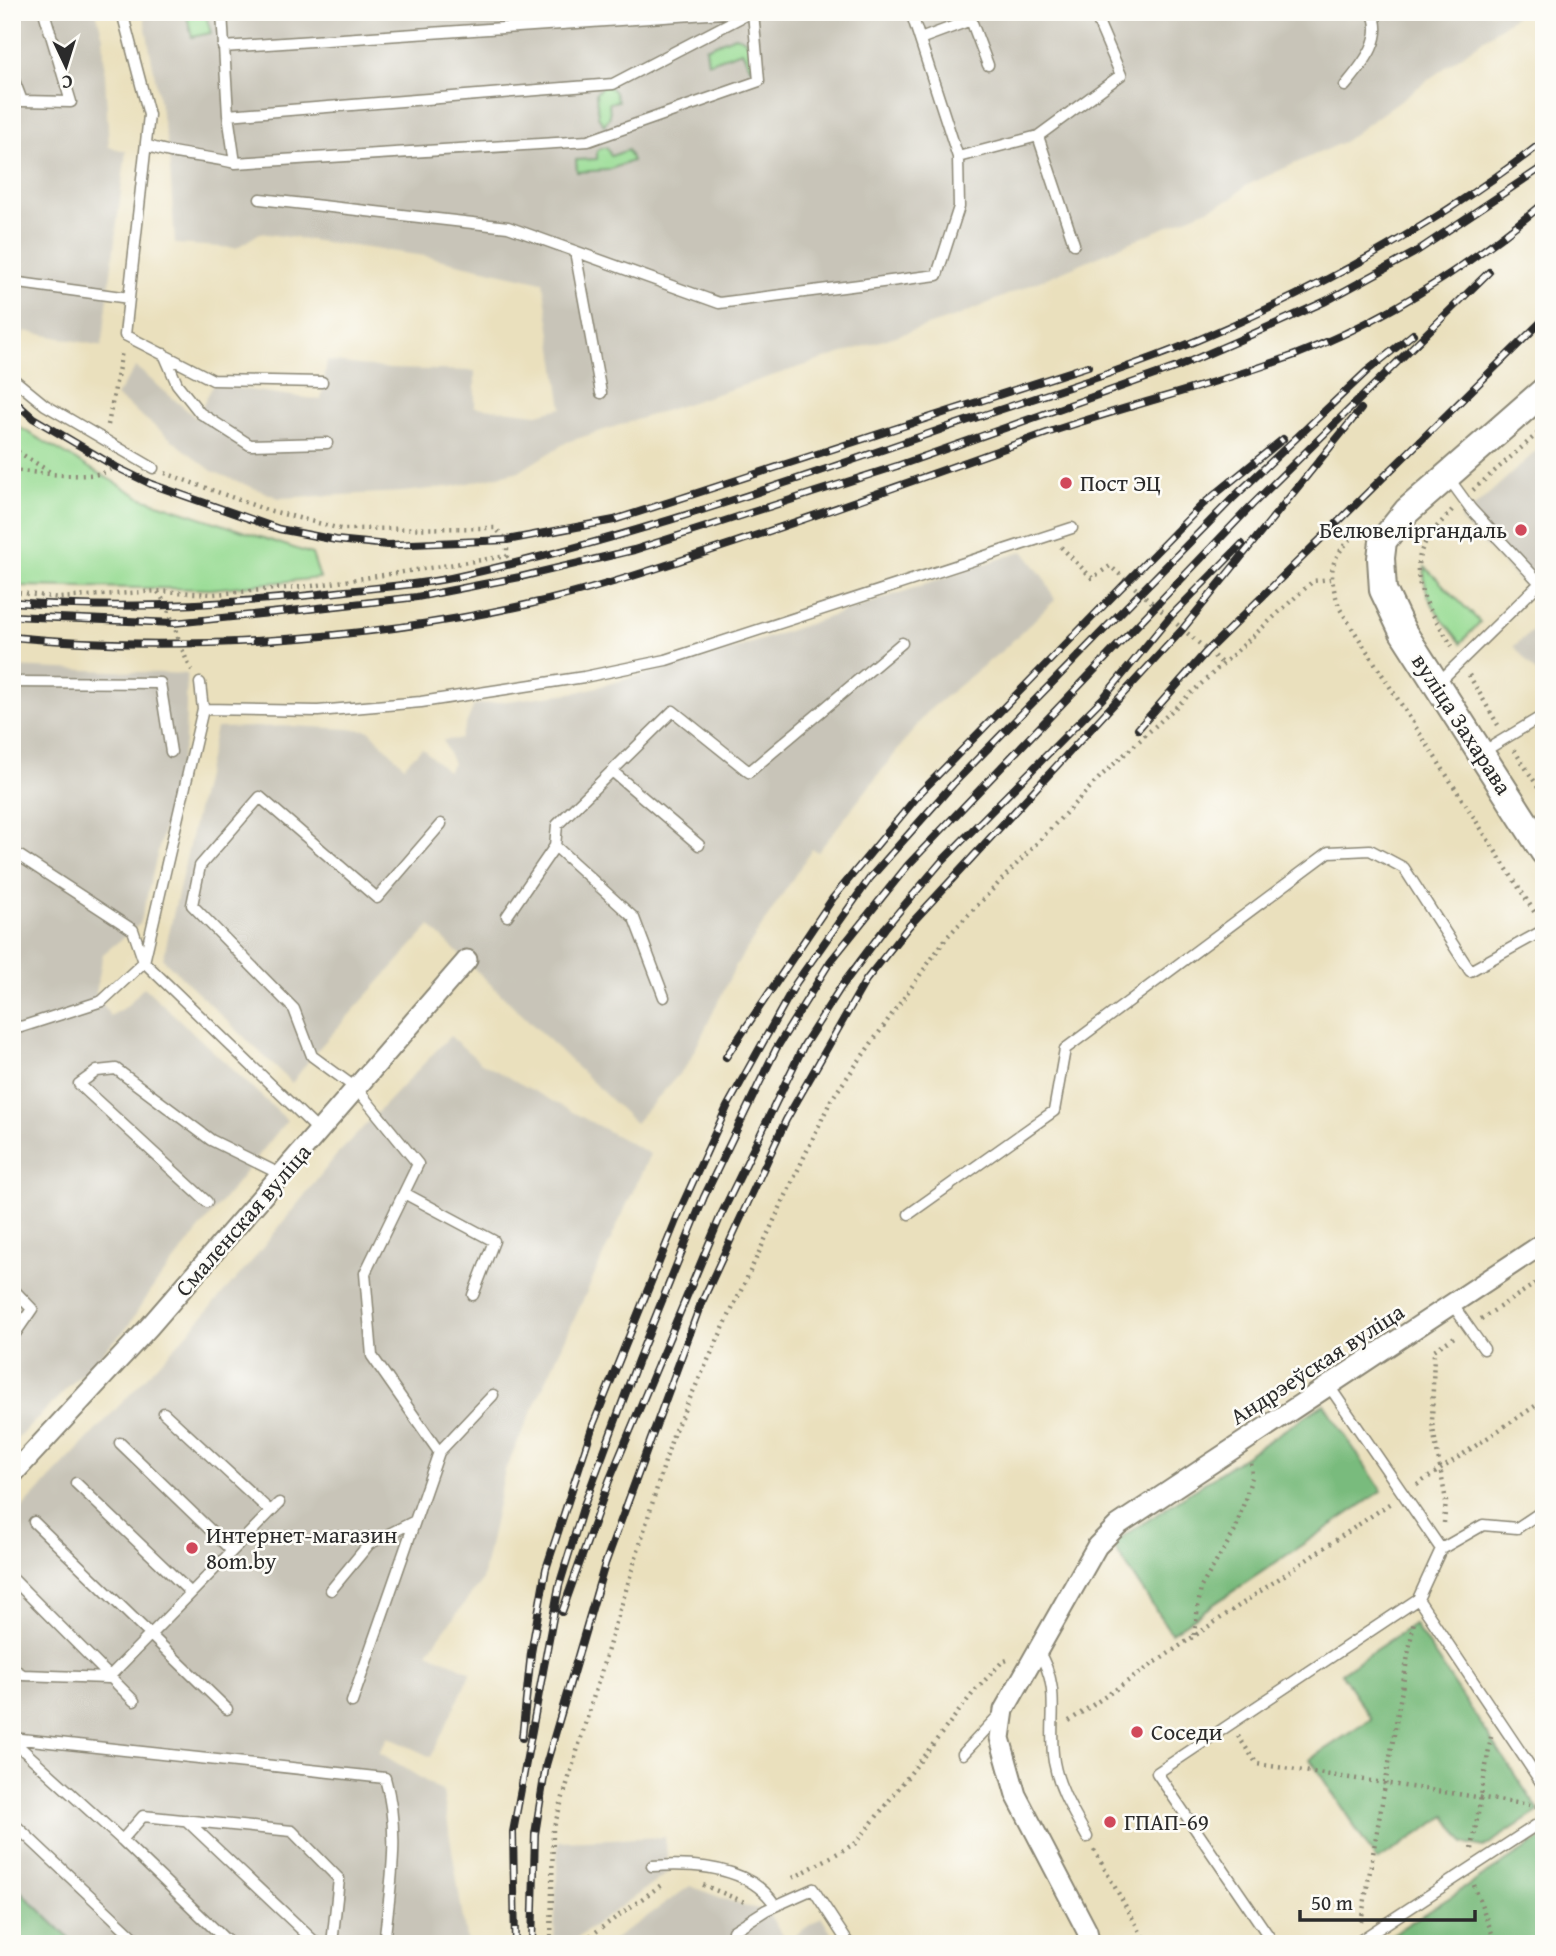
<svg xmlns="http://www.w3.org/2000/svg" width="1556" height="1956" viewBox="0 0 1556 1956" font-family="'Gentium Book Plus',serif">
  <rect width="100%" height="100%" fill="#fdfcf7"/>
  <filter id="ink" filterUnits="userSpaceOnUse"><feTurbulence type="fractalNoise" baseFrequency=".0143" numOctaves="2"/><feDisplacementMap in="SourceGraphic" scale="14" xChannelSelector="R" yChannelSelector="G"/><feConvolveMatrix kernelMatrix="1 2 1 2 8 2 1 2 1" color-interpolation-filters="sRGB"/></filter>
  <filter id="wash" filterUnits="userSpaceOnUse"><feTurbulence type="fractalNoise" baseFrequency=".00686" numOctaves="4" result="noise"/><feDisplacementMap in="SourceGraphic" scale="28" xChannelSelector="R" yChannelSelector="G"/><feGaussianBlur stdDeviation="1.57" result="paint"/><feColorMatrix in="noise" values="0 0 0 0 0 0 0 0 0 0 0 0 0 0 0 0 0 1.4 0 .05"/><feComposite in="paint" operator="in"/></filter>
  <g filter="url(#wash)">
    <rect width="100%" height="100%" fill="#eae0bd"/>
    <path fill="#c8c4b8" d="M12,12H96L103,37L109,147L126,151L102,346L24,331L21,343L12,341Z
      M143,12H1521L1343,142L1245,186L1231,199L958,316L567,442L520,471L455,486L403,492L279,498L212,471L116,396L136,367L196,418L213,385L321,400L327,361L390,369L475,371V407L537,414L562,408L543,282L425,256L260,233L236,248L175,244L169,154Z
      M1544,444V602L1530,592L1460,520Z
      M1023,551L1044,578L1055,600L1004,649L929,710L818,852L812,849L735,967L688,1064L635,1123L430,926L312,1056L292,1083L163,959L216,728L291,726L369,730L404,766L422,748L447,771L453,764L443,740L460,739L474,705L578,692L720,654Z
      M1544,621V682L1514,646Z
      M12,667L187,674L185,743L140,924L103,954L96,993L110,1016L126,1007L144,987L287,1120L151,1290L127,1328L12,1444Z
      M450,1036L480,1062L650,1154L505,1470L482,1580L428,1652L471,1672L431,1757L388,1737L379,1752L443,1792L467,1944H75L12,1883V1519L187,1334L252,1261L335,1157Z
      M665,1837L669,1872L573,1941H554L558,1841Z
      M690,1886L743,1906L766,1910L787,1941L821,1917L838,1944H608Z"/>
    <path fill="#97db93" stroke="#61835f" stroke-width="2" d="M186,12H205L211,33L192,37Z
      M735,36C752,40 760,54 751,69L742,51L708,63L706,48Z
      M605,83L614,91L618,101L609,103L610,116L604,125L598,116L596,93Z
      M601,148H607L611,156L628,150L632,161L608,170L577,172L576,160L597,159V151Z
      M12,423L142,498L312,554L320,578L211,589L12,586Z
      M1425,567L1480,622L1461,643C1443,619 1420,598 1425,567Z"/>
    <path fill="#79bb7d" stroke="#527354" stroke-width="2" d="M1324,1404L1382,1491L1171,1633L1112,1544Z
      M1414,1624L1539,1811L1484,1847L1464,1843L1446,1816L1377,1861L1310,1759L1371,1719L1341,1673Z
      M1544,1837V1944H1377Z
      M12,1883L75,1944H12Z"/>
  </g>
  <g filter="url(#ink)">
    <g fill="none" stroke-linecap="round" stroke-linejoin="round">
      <g stroke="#8a8674" stroke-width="13">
        <path id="service" d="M122,12L149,115L125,335L213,380L322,382
          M911,12L958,157L1038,136L1121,75L1094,12
          M920,39L971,20L988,65
          M223,47L737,12
          M12,75L22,101L71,102L44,12
          M1345,86C1361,66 1386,39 1372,12
          M228,115L613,84L751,12
          M1038,136L1074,244
          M146,145C174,156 205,155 235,163L228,115L222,12
          M235,163L588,141L759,81L753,12
          M260,199L508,227L719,303L937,275L959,207L958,157
          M575,251L601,393
          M12,282L129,298
          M164,354L177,384L200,413L250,445L327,443
          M12,378L45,405L153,468
          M1447,476L1471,509L1540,583
          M12,682L160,683L171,752
          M1439,682L1544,579
          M203,709L318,711L421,702L584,677L666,660L1072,528
          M1481,753L1544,715
          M612,771L699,845
          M555,846L634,918L664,997
          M12,851L133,930L144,962L320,1132
          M507,916L555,846L557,825L673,711L749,772L902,643
          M12,1025L21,1027L102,1001L144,962L203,709L200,683
          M404,1193L494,1241L473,1295
          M207,1202L79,1084L97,1071L116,1069L211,1140L282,1175
          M909,1214L1054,1111L1065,1049L1329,852L1370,850L1404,868L1470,971L1544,930
          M12,1288L32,1309L12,1338
          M1452,1304L1484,1349
          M1329,1386L1441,1549L1418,1599L1544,1787
          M164,1413L270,1511
          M120,1443L231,1550
          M439,1452L493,1395
          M76,1483L190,1592
          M34,1522L227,1709
          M1441,1549L1483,1525L1517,1528L1544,1510
          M12,1578L134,1701
          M331,1590L369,1544L415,1521
          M1038,1651C1063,1690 1047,1721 1054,1762C1059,1790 1074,1813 1087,1837
          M12,1668L23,1675L108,1678L279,1503
          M352,1702L439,1452L372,1356L365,1273L418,1164L357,1089L312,1056L294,1009L192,905L200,866L260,797L377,898L441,824
          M12,1738L385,1778C401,1833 390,1887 384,1944
          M12,1740L122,1840
          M963,1754L1001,1713
          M186,1820L317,1944
          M12,1822L141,1944
          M652,1866C694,1863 750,1866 775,1905
          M733,1931L766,1910L813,1889L849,1944
          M1358,1942L1544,1820
          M230,1944L122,1840L143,1816L292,1831L339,1879L332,1944
          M1274,1944L1157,1773L1418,1599"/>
      </g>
      <g stroke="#8a8674" stroke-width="23">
        <path id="minor" d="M12,1475L149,1327L467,960
          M1090,1944L1087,1931L1016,1795L1000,1738L1004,1710L1097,1546L1118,1525L1544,1243"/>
      </g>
      <g stroke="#8a8674" stroke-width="30">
        <path id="secondary" d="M1544,391L1407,511L1383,541L1381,558L1383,590L1403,632L1544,852"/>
      </g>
      <path stroke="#8a8674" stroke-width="4.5" stroke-dasharray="2 5" stroke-linecap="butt" d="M108,425L122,351
        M12,448L50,472
        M12,470C36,472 101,483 116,466
        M1473,490L1544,428
        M1452,510C1443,521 1430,532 1424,545C1405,581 1435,617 1452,646
        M1361,530C1329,558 1326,569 1340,609L1537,916
        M1061,547L1092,578L1110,566L1224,665
        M12,592L59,598L158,591L214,594L312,586L507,556V540L495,528L341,529L264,509L165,473
        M158,592C175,616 177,645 192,670
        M1469,675L1498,725
        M1514,750L1544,796
        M1481,1319L1544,1278
        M1417,1485L1544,1400
        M12,1505L21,1495
        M1444,1523L1446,1501L1432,1423L1434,1350L1456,1336
        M1194,1635L1201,1587L1235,1531L1252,1477L1251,1460
        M1069,1721L1392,1502
        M1238,1736L1257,1764L1537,1806
        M1472,1849L1491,1737
        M1094,1850L1147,1944
        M793,1878L856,1843L973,1693L1002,1662L1010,1659
        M703,1885L747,1903
        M1474,1885L1496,1944
        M1361,1922L1414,1621
        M551,1944L553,1830L674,1432L831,1100L947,937L1102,775L1313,581L1330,579
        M579,1944L664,1883"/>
      <use href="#service" stroke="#fff" stroke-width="10"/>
      <use href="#minor" stroke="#fff" stroke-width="19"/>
      <use href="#secondary" stroke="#fff" stroke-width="26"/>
      <g stroke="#2b2b2b" stroke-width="8">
        <path id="rail" d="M12,399L33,418L116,467L151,484L279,529L336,540L388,545L507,540L614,520L1088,366
          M12,602C124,610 235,605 346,591C381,587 417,585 451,578C622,541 787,483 951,426C1033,398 1118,373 1198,340C1321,288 1438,224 1544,141
          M12,616L174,623L300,610L417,597L520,577L634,550L897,466L1177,367L1235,342L1326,301L1414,253L1544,166
          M12,637C177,653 368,640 530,604C585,592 640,574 694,556C812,518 929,475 1047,433C1129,405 1214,385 1295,355C1386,320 1470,265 1544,203
          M1138,729L1206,652L1544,319
          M726,1057L833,898L921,792L1202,505L1283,439
          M562,1612L609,1481L721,1215L804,1045L841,987L885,928L942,861L1105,696L1169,618L1242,544
          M522,1738L531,1653L546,1569L593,1425L681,1208L727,1107L796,983L870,878L953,784L1234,497L1367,371L1413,334
          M515,1944L513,1832L559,1586L583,1508L638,1360L704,1197L776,1049L830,962L908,865L1252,505L1489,272
          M532,1944L535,1834L546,1765L605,1564L700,1306L786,1120L866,980L909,926L1182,630L1361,409"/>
      </g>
      <use href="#rail" stroke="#fdfcf7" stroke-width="5" stroke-dasharray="16" stroke-linecap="butt"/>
    </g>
  </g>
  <g fill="#d1495b" stroke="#fdfcf7" stroke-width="2.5">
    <circle cx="1066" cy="483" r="7"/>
    <circle cx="1521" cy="530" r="7"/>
    <circle cx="192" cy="1548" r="7"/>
    <circle cx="1137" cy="1732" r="7"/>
    <circle cx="1110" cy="1822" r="7"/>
  </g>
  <g text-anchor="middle" stroke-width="5" stroke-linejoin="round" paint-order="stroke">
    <g font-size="23" fill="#2b2b2b" stroke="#fdfcf7" text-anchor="start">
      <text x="1080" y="491">Пост ЭЦ</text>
      <text x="1507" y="538" text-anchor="end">Белювеліргандаль</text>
      <text x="206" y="1543">Интернет-магазин<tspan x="206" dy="26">8om.by</tspan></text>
      <text x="1151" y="1740">Соседи</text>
      <text x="1124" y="1830">ГПАП-69</text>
    </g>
    <g font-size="23" fill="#2b2b2b" stroke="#fdfcf7">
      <text transform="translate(1462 724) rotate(57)" y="8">вуліца Захарава</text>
      <text transform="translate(243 1220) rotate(-49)" y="8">Смаленская вуліца</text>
      <text transform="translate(1317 1364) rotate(-33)" y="8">Андрэеўская вуліца</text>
    </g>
  </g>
  <rect width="1556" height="1956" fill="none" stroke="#fdfcf7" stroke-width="42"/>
  <g transform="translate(66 66) rotate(176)" stroke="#fdfcf7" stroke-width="5" paint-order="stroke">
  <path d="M0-5L12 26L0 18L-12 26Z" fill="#2b2b2b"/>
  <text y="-10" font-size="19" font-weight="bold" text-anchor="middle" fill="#2b2b2b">С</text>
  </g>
  <path d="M1300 1910v10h175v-10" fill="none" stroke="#2b2b2b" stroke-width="3.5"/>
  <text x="1311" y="1910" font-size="21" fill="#2b2b2b" stroke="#fdfcf7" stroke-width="5" paint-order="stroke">50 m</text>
</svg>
